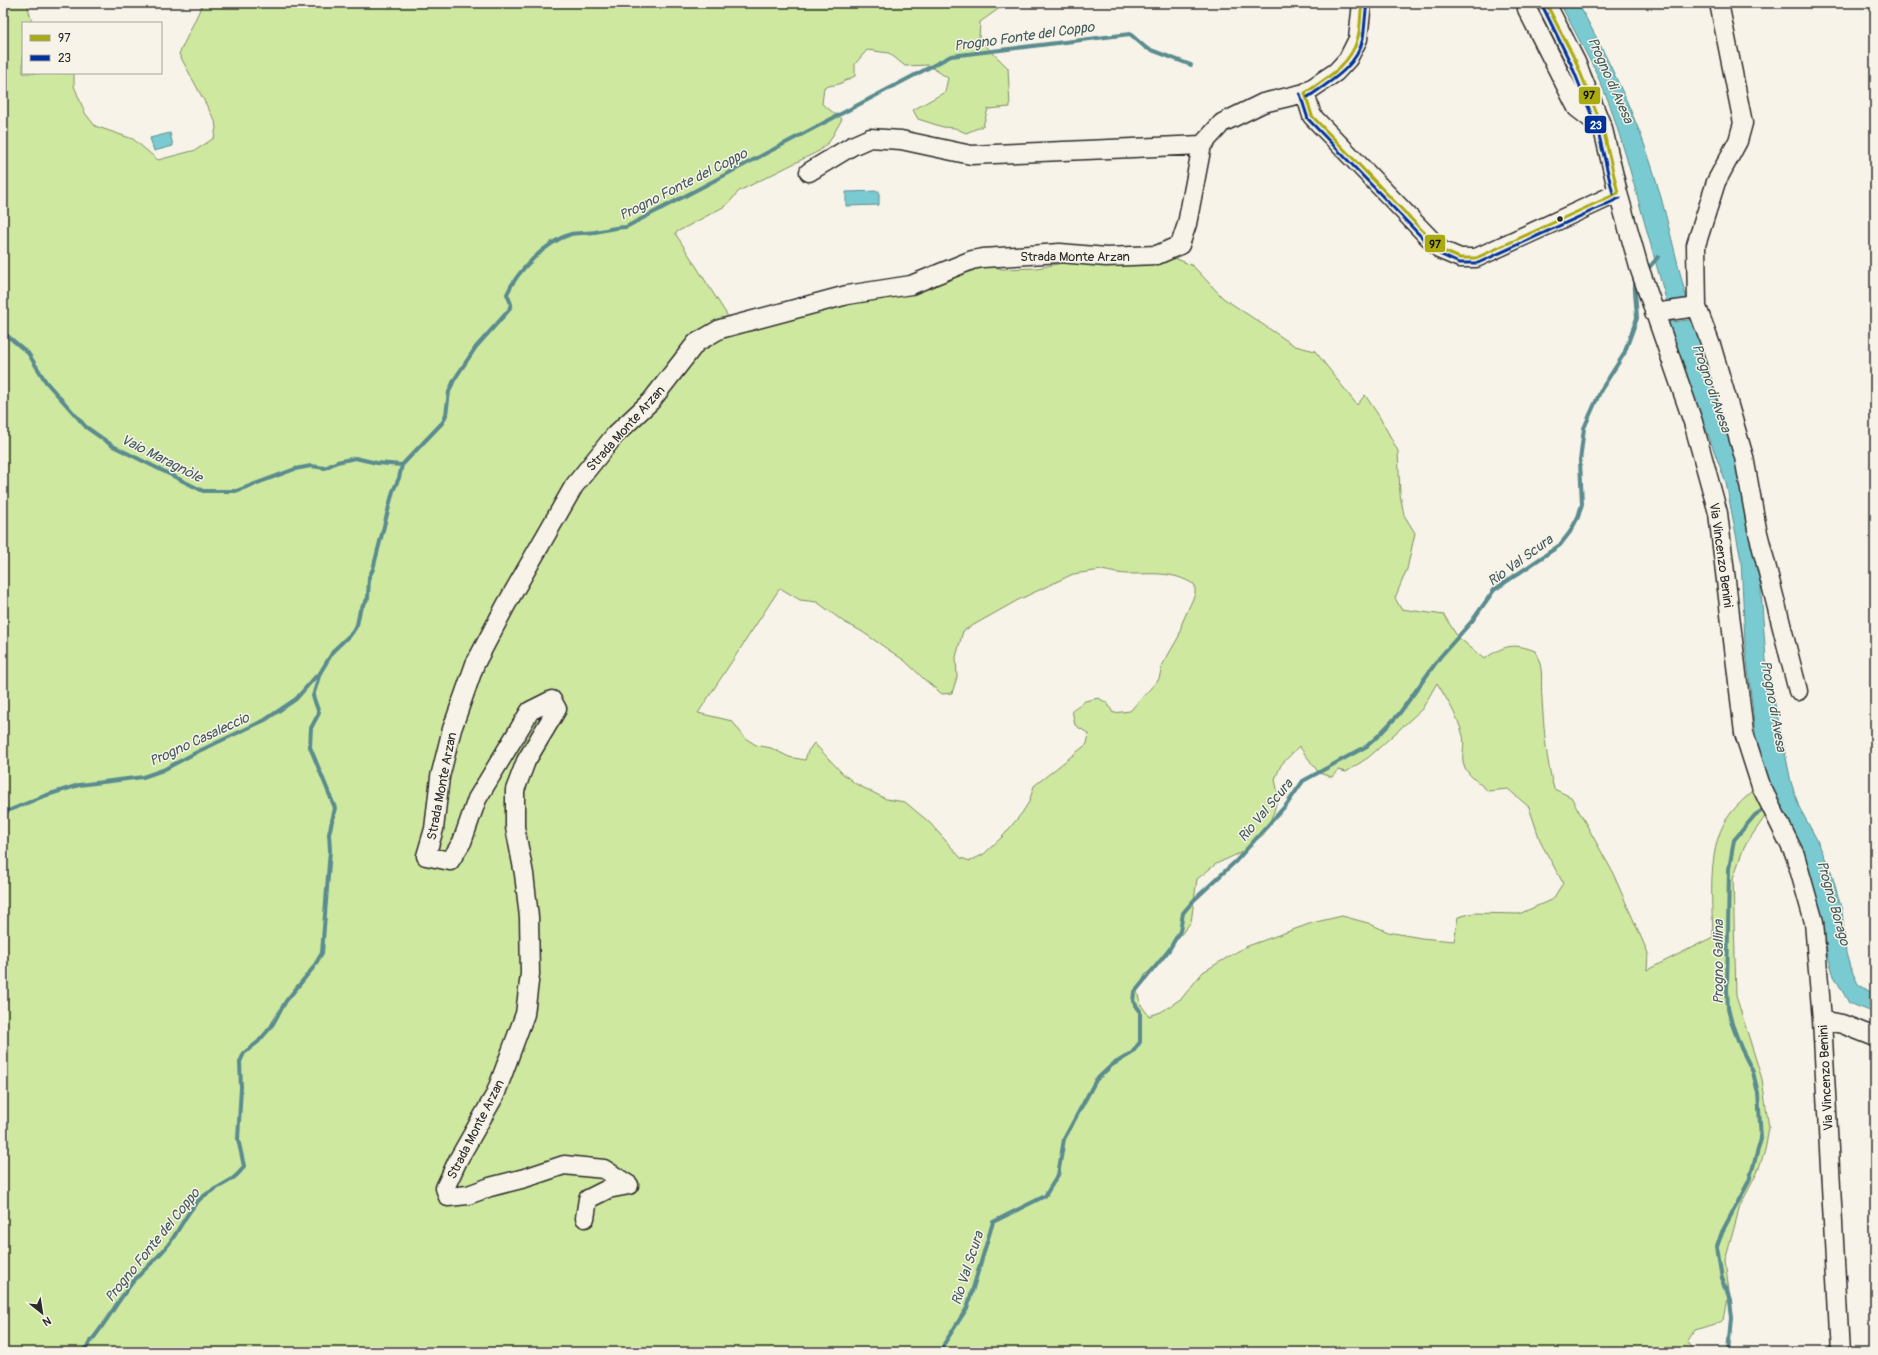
<svg xmlns="http://www.w3.org/2000/svg" width="1878" height="1355" viewBox="0 0 1878 1355" font-family="Pangolin,sans-serif">
  <rect width="100%" height="100%" fill="#f7f3e8"/>
  <filter id="ink" filterUnits="userSpaceOnUse"><feTurbulence type="fractalNoise" baseFrequency=".025" numOctaves="2"/><feDisplacementMap in="SourceGraphic" scale="8" xChannelSelector="R" yChannelSelector="G"/><feConvolveMatrix kernelMatrix="1 2 1 2 8 2 1 2 1" color-interpolation-filters="sRGB"/></filter>
  <g filter="url(#ink)">
    <path fill="#cee99f" stroke="#7c8a65" fill-rule="evenodd" d="M3,3H29L28,7L32,23H23V73H74V86L85,113L95,126L133,139L158,160L196,150L214,138L216,128L215,121L179,54L203,3H1007L980,22L979,39L1008,68L1010,107L988,109L983,126L966,133L955,128L943,127L918,119L913,110L945,92L948,78L928,65L905,66L889,53L867,50L855,64V76L839,84L824,87L822,104L842,119L829,142L819,151L739,191L727,205L675,233L734,326L977,262L1002,269L1037,268L1078,260L1140,261L1175,258L1193,266L1223,298L1295,346L1315,351L1357,405L1365,395L1379,416L1398,451L1400,494L1404,515L1415,533L1407,569L1395,598L1401,609L1444,615L1457,636L1484,659C1504,646 1512,642 1535,651C1545,670 1540,680 1542,699C1544,730 1546,759 1554,789L1571,797L1611,869L1648,953L1647,970L1713,937C1712,900 1706,843 1731,813C1737,805 1745,798 1753,791L1766,815L1744,847L1733,878L1736,996L1762,1079L1769,1128L1765,1151L1757,1173L1740,1206L1725,1261L1729,1292L1724,1320L1714,1325L1695,1331L1688,1342L1695,1352H3ZM1102,570C1111,572 1120,574 1129,574C1154,574 1173,571 1195,585V594L1182,623L1179,636L1162,666L1159,679L1130,711L1113,713L1108,704L1099,698L1085,701L1072,710L1075,725L1089,734L1087,744L1034,786L1029,802L1022,813L1004,835L984,854L970,861L961,858L929,822L905,802L886,799L856,784L842,773L814,743L808,751L805,760L789,757L771,748L756,745L745,738L732,721L698,713L780,588L800,600L817,602L844,622L861,631L905,661L925,680L942,694L952,693L957,677L956,657L963,631L1018,600L1073,574ZM1437,683C1447,700 1458,716 1463,736C1465,744 1462,753 1463,761C1464,774 1480,783 1488,791L1508,789L1529,807L1541,843L1563,883L1553,899L1519,914L1474,913L1458,917L1454,941L1421,938L1388,932L1368,923L1342,916L1312,923L1245,947L1203,972L1182,998L1161,1012L1149,1016L1141,1005L1137,992L1145,975L1160,961L1191,922L1197,879L1216,864L1242,852L1264,834L1274,812L1278,794L1275,779L1281,765L1299,746L1319,773L1332,777L1338,770L1346,772L1369,757L1422,709Z"/>
    <path fill="#7acbd1" stroke="#5a8b8f" d="M1560,3H1578C1601,45 1622,88 1640,133C1661,186 1672,244 1687,300L1667,303L1626,156L1610,105L1595,70Z
      M170,133L173,146L154,151L150,138Z
      M879,191V205L846,206V192Z
      M1696,319L1747,454L1761,496L1766,535L1761,591L1766,660L1791,782L1799,807L1816,838L1831,871L1842,911L1846,953L1850,967L1858,984L1875,995V1013L1849,1003L1834,976L1828,957L1821,912L1767,787L1756,740L1745,642L1741,560L1726,483L1666,321L1674,322Z"/>
    <g fill="none" stroke-linecap="round" stroke-linejoin="round">
      <path stroke="#5a8b8f" stroke-width="4" d="M1647,270L1658,257
        M3,332L28,353L46,382L86,427L113,446L203,491H236L295,469L311,466L325,468L337,462L355,458L377,463L402,465
        M3,813L44,796L79,785L143,777L163,770L199,751L265,720L296,699L317,675
        M82,1352C102,1330 114,1306 132,1283C143,1270 157,1259 168,1245C179,1231 186,1213 199,1200C213,1186 234,1184 244,1166L238,1139L241,1088L240,1062L244,1053L258,1042L271,1027L286,1001L313,968L322,953L330,850L329,834L335,808L310,747L311,728L319,713L313,696L320,673L334,650L352,633L357,625L360,610L368,598L369,577L373,569L393,491L399,478L402,465L443,422L446,415L449,392L454,380L476,347L509,310L511,304L507,294C517,271 546,242 571,234C575,233 589,233 595,232C606,230 616,227 626,227L951,56L1130,34L1146,48L1191,65
        M941,1352L944,1344L967,1308L993,1222L1045,1196L1058,1175L1064,1139L1096,1080L1112,1065L1132,1053L1140,1042V1011L1133,1001L1134,993L1169,950L1180,931L1183,913L1194,900L1236,861L1287,804L1303,781L1367,746L1379,735L1399,714L1440,657L1472,621L1494,590L1560,545L1570,532L1578,517L1582,504L1580,461L1584,428L1601,390L1624,354L1637,318L1634,277
        M1729,1352L1732,1318L1730,1301L1722,1278L1717,1247L1722,1232L1749,1181L1761,1139L1758,1093L1753,1072L1741,1048L1732,1024L1728,1008L1727,989L1729,869L1734,840L1755,815L1766,808"/>
      <g stroke="#2b2b2b" stroke-width="21">
        <path id="minor" d="M1527,3V9L1577,108L1603,128
          M1546,3L1576,62L1603,129L1618,193L1639,267L1693,422L1718,513L1744,733L1761,786L1795,855L1814,922L1822,1020L1840,1352
          M1719,3L1743,123L1738,141L1716,182L1696,245L1697,307L1712,348L1744,457L1757,529L1798,691
          M1305,93L1312,116L1441,250L1460,258H1476L1618,193
          M809,172L852,146L870,138L901,140L971,155L1202,145
          M1654,313L1697,307
          M1822,1020L1842,1024L1875,1037
          M585,1218L588,1199L608,1189L629,1185L604,1169L564,1165L525,1178L490,1187L468,1195L448,1197L445,1188L458,1160L495,1095L525,1014L530,974L529,917L524,874L515,827V790L526,761L557,709L552,700L530,711L477,799L462,842L450,861L426,856L434,829L440,777L452,729L475,664L506,605L574,486L615,435L651,401L696,343L720,329L847,295L911,285L972,260L983,258L1060,253L1106,257L1157,255L1180,245L1187,224L1202,145L1222,123L1263,103L1305,93L1336,72L1348,59L1358,39L1362,3"/>
      </g>
      <use href="#minor" stroke="#f7f3e8" stroke-width="18"/>
      <g stroke="#f7f3e8" stroke-width="6">
        <path id="bus-1" d="M1546,3L1576,62L1603,129L1618,193
          M1305,93L1312,116L1441,250L1460,258H1476L1618,193
          M1305,93C1326,79 1352,64 1358,37C1361,26 1360,14 1362,3"/>
      </g>
      <g stroke="#f7f3e8" stroke-width="6">
        <path id="bus-2" d="M1542,5L1571,64L1598,131L1613,194
          M1300,94L1308,119L1437,253L1459,263H1478L1620,198
          M1308,97C1330,82 1358,66 1363,38C1365,26 1365,15 1367,4"/>
      </g>
      <use href="#bus-1" stroke="#aa1" stroke-width="3"/>
      <use href="#bus-2" stroke="#039" stroke-width="3"/>
    </g>
  </g>
  <circle fill="#2b2b2b" stroke="#f7f3e8" stroke-width="1.5" cx="1560" cy="219" r="3.5"/>
  <g text-anchor="middle" stroke-width="3" stroke-linejoin="round" paint-order="stroke">
    <g font-size="13" fill="#2b2b2b" stroke="#f7f3e8">
      <text x="1075" y="261">Strada Monte Arzan</text>
      <text transform="translate(625 428) rotate(-48)" y="5">Strada Monte Arzan</text>
      <text transform="translate(1722 555) rotate(82)" y="5">Via Vincenzo Benini</text>
      <text transform="translate(441 786) rotate(-79)" y="5">Strada Monte Arzan</text>
      <text transform="translate(1825 1078) rotate(-93)" y="5">Via Vincenzo Benini</text>
      <text transform="translate(475 1129) rotate(-63)" y="5">Strada Monte Arzan</text>
    </g>
    <g font-size="14" font-style="italic" fill="#435b5d" stroke="#f7f3e8">
      <text transform="translate(1024 36) rotate(-8)" y="5">Progno Fonte del Coppo</text>
      <text transform="translate(1611 80) rotate(66)" y="5">Progno di Avesa</text>
      <text transform="translate(683 184) rotate(-27)" y="5">Progno Fonte del Coppo</text>
      <text transform="translate(1712 388) rotate(71)" y="5">Progno di Avesa</text>
      <text transform="translate(162 458) rotate(27)" y="5">Vaio Maragnòle</text>
      <text transform="translate(1520 560) rotate(-36)" y="5">Rio Val Scura</text>
      <text transform="translate(1774 706) rotate(80)" y="5">Progno di Avesa</text>
      <text transform="translate(199 739) rotate(-25)" y="5">Progno Casaleccio</text>
      <text transform="translate(1265 810) rotate(-50)" y="5">Rio Val Scura</text>
      <text transform="translate(1834 903) rotate(74)" y="5">Progno Borago</text>
      <text transform="translate(1718 962) rotate(-90)" y="5">Progno Gallina</text>
      <text transform="translate(152 1245) rotate(-51)" y="5">Progno Fonte del Coppo</text>
      <text transform="translate(967 1268) rotate(-72)" y="5">Rio Val Scura</text>
    </g>
  </g>
  <g stroke="#f7f3e8" stroke-width="1.5">
    <rect x="1578" y="86" width="23" height="19" rx="4" fill="#aa1"/>
    <rect x="1584" y="115" width="23" height="19" rx="4" fill="#039"/>
    <rect x="1424" y="234" width="22" height="19" rx="4" fill="#aa1"/>
  </g>
  <g font-size="11" text-anchor="middle" font-weight="bold" fill="#fff">
    <text x="1596" y="129">23</text>
  </g>
  <g font-size="11" text-anchor="middle" font-weight="bold" fill="#111">
    <text x="1589" y="99">97</text>
    <text x="1435" y="248">97</text>
  </g>
  <rect width="1878" height="1355" fill="none" stroke="#f7f3e8" stroke-width="16"/>
  <rect x="8" y="8" width="1862" height="1339" fill="none" stroke="#2b2b2b" stroke-width="1.5" filter="url(#ink)"/>
  <rect x="22" y="22" width="140" height="52" fill="#f7f3e8" stroke="#a5a39c"/>
  <rect x="30" y="35" width="20" height="6" fill="#aaaa11" stroke="#a5a39c"/>
  <text x="58" y="42" font-size="12" fill="#2b2b2b">97</text>
  <rect x="30" y="55" width="20" height="6" fill="#003399" stroke="#a5a39c"/>
  <text x="58" y="62" font-size="12" fill="#2b2b2b">23</text>
  <g transform="translate(42 1313) rotate(150)" stroke="#f7f3e8" stroke-width="3" paint-order="stroke">
  <path d="M0-3L7 15L0 10L-7 15Z" fill="#2b2b2b"/>
  <text y="-6" font-size="11" font-weight="bold" text-anchor="middle" fill="#2b2b2b">N</text>
  </g>
</svg>
